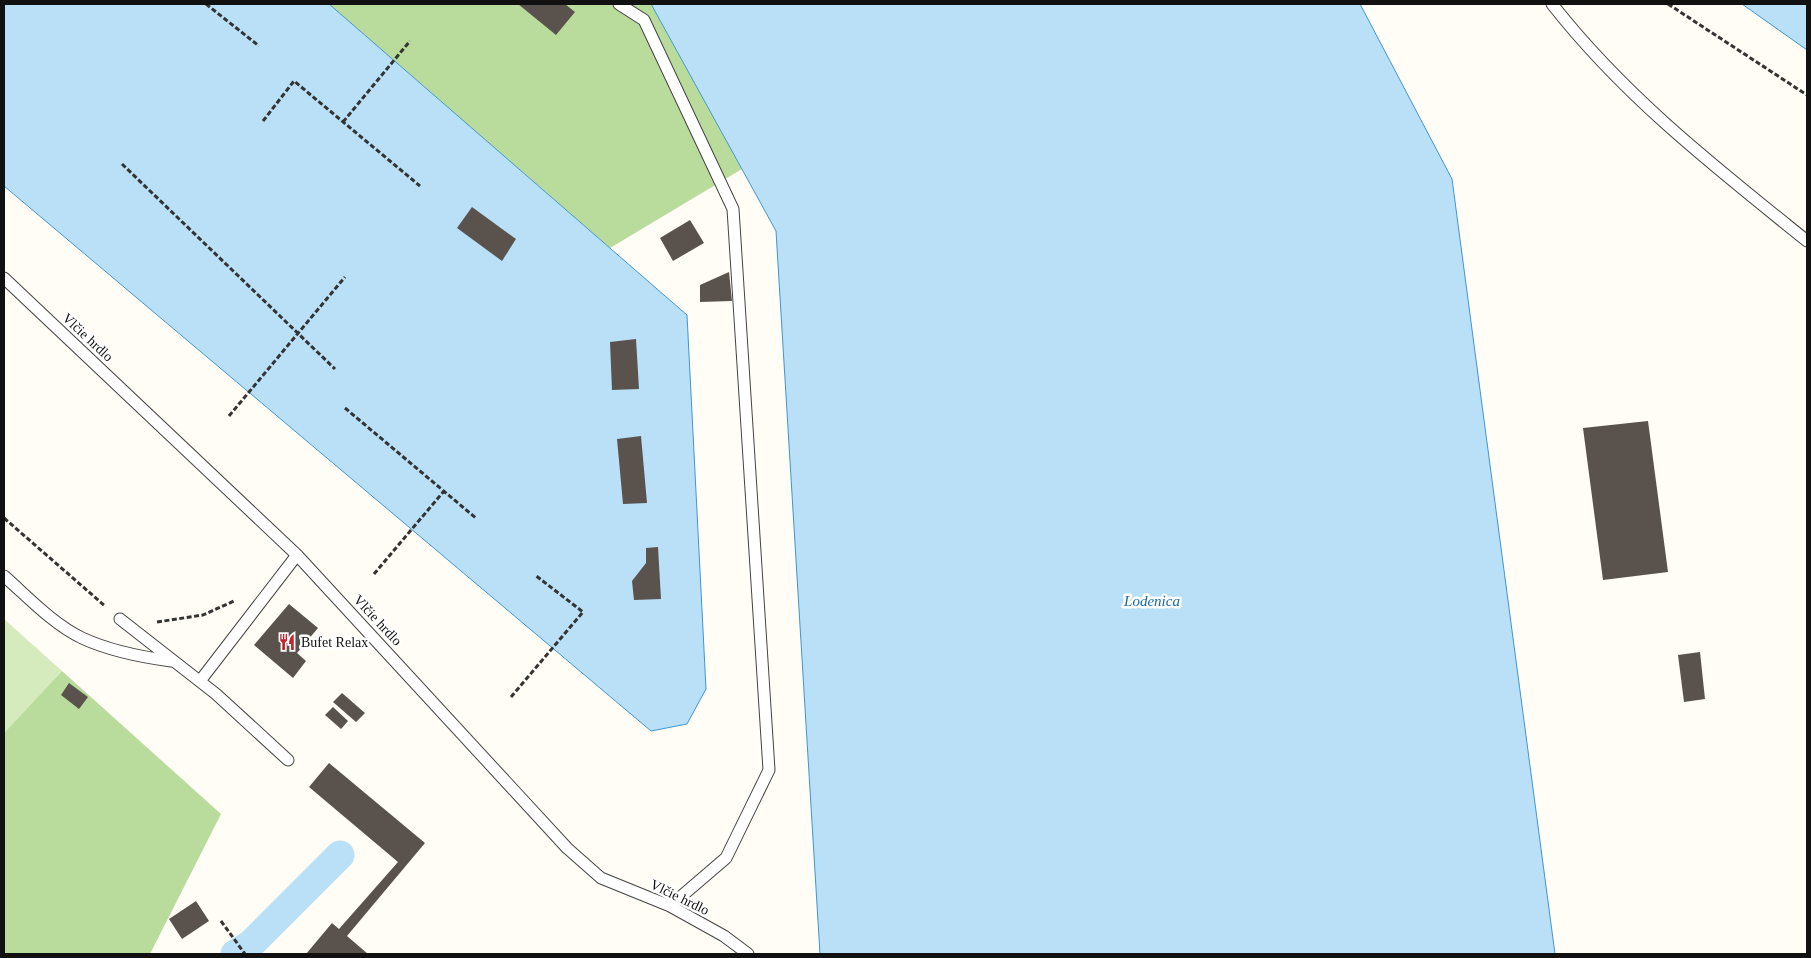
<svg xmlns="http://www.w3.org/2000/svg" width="1811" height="958" viewBox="0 0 1811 958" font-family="Georgia,serif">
  <rect width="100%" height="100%" fill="#fffdf5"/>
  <path fill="#d5ebbd" d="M4,619L62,671L4,733Z"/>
  <path fill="#b9dc9c" d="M329,4H651L742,169L610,248Z
    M62,671L221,814L150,954H4V733Z"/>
  <path fill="#b9e0f7" stroke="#3f96cf" d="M4,4H329L687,315L706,689L687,724L651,731L4,186Z
    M651,4H1360L1452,179L1555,954H820L776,231Z
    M1742,4H1807V50Z"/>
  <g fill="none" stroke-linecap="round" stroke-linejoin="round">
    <path stroke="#b9e0f7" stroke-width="29" d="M235,954L251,944L340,855"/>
  </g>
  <path fill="#5a524d" d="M518,4H565L575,12L556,35Z
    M472,207L516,239L502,261L457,228Z
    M690,220L704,243L673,261L660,238Z
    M729,272L732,301L700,302V285Z
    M636,339L639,389L612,390L610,342Z
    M1648,421L1668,572L1603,580L1583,428Z
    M641,436L647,503L623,504L617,439Z
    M658,547L661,599L634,600L632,581L646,563V548Z
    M289,604L318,628L297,653L306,661L293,678L254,645Z
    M1700,652L1705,699L1684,702L1678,655Z
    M69,683L88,697L79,709L61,695Z
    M342,693L365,713L356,722L333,702Z
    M333,707L348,721L341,729L325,715Z
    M329,763L425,843L347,936L368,954H306L332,923L339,929L398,862L309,787Z
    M196,901L209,921L182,939L169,919Z"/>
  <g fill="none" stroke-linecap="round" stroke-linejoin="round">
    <g stroke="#444" stroke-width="13">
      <path id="lane" d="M619,4L644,20L733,209L769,770L726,858L670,906
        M1552,4C1625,97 1715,167 1807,241
        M4,278L297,555L567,848L601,878L670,906L724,936L748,954
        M4,576C28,597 53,624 82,638C110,651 141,657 171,661
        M120,619L216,694L288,760
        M200,681L297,555"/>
    </g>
    <path stroke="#333" stroke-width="3" stroke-dasharray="5 2.5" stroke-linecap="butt" d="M206,4L259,46
      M1668,4L1807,95
      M263,121L294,81L420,186
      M343,122L410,41
      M122,164L335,369
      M345,408L477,519
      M229,416L345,277
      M4,518L105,606
      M374,574L444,491
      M157,622L203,615L234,601
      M511,697L583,612L535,575
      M221,921L245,954"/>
    <use href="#lane" stroke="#fff" stroke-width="11"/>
  </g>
  <defs>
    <g id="restaurant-bare" transform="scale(1.35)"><path d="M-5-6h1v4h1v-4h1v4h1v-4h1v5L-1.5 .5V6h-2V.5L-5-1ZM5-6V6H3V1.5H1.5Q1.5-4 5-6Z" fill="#c4262e" stroke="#fff" stroke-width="2.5" paint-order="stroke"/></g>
  </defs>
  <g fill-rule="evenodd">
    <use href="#restaurant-bare" x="287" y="642"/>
  </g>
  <g text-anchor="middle" stroke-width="5" stroke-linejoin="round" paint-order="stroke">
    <g font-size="14" fill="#111" stroke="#fff">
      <text transform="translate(88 337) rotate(43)" y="5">Vlčie hrdlo</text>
      <text transform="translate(378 620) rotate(47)" y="5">Vlčie hrdlo</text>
      <text transform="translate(680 897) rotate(26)" y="5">Vlčie hrdlo</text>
    </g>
    <g font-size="14" fill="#111" stroke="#fff" text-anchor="start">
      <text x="301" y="647">Bufet Relax</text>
    </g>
    <g font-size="15" font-style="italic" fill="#1768a6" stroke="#fff">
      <text x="1152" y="606">Lodenica</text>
    </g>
  </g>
  <rect width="1811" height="958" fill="none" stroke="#111111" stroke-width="10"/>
</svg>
